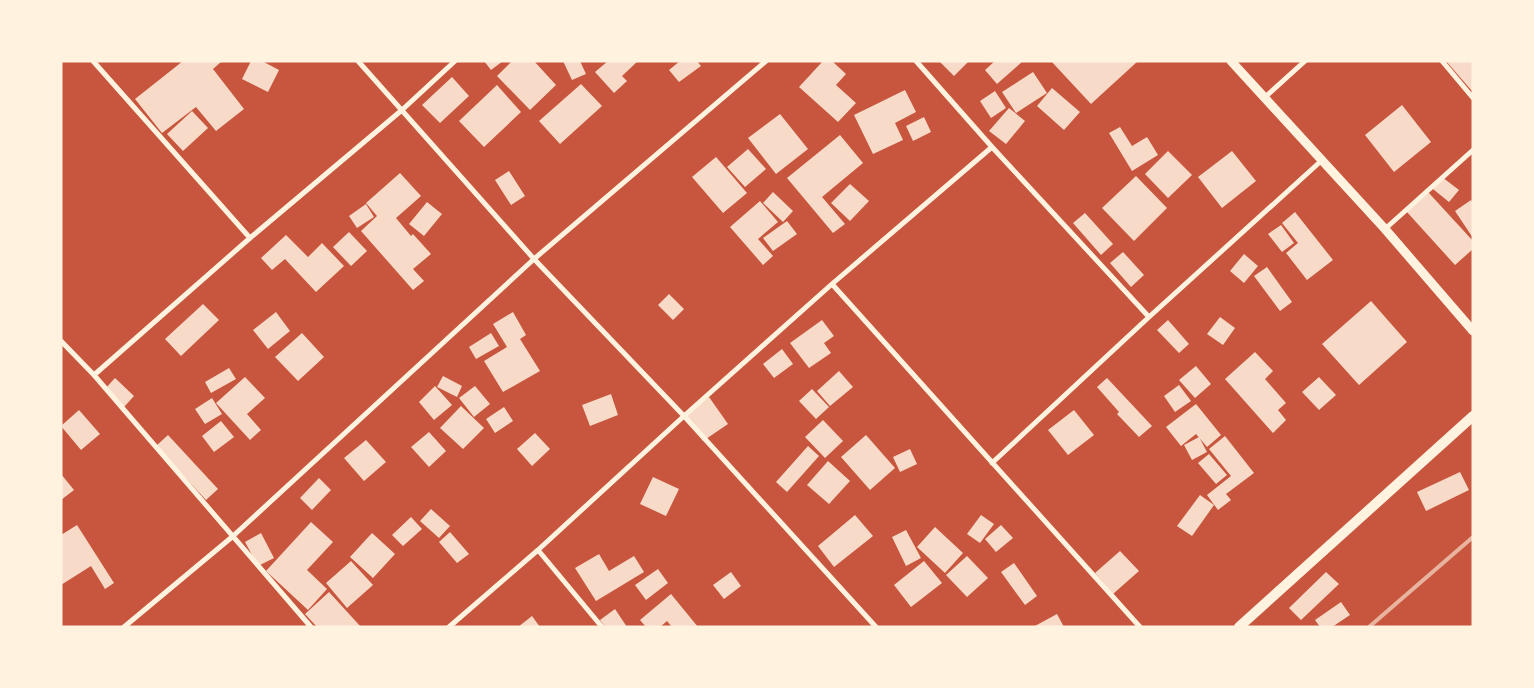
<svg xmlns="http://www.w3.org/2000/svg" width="1534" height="688" viewBox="0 0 1534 688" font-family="'Roboto Condensed',sans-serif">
  <rect width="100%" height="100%" fill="#c8553d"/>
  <path fill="#f7dbc8" d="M183,61H220L221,62L213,69L244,109L216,131L196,107L162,133L135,99Z
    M251,61H262L279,70L268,92L242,79Z
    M484,61H503L491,70Z
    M512,61H534L556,85L530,110L497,76Z
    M563,61H580L586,74L572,80Z
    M608,61H638L622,76L627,81L614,93L595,72Z
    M680,61H697L701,66L679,82L669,70Z
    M823,61H832L846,74L836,85L856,103L838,122L799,87Z
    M939,61H969L954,76Z
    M995,61H1023L997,84L985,70Z
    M1051,61H1138L1091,104Z
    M1446,61H1473V90L1472,91Z
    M1033,72L1047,93L1016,113L1002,92Z
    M452,77L469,96L440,123L422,105Z
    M581,84L602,106L560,144L539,121Z
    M497,85L521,112L484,147L459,121Z
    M1052,88L1080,112L1064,130L1037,106Z
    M905,90L916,112L895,123L903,140L873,154L854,115Z
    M995,91L1006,108L991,118L980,101Z
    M1402,105L1431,142L1394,172L1365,135Z
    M1009,108L1025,121L1006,144L989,131Z
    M192,111L208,128L183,151L167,134Z
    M780,114L808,149L776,174L748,138Z
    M924,117L931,132L913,141L906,126Z
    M1120,127L1132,146L1147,137L1158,155L1132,171L1109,133Z
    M840,135L863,163L822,197L845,224L833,233L787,178Z
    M748,149L766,169L745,187L727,167Z
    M1168,151L1192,175L1168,198L1145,174Z
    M1232,151L1256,181L1222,208L1198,177Z
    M716,157L747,193L723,213L692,177Z
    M509,171L525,196L511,205L495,180Z
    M400,173L421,196L396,218L411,236L413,234L431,254L413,269L424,281L413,290L361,231L377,216L366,203Z
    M1136,176L1167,208L1134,241L1102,208Z
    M1442,177L1459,190L1449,202L1433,189Z
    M850,184L869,201L850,221L831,203Z
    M773,192L793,211L783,222L763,203Z
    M1428,192L1473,241V249L1455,265L1406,211Z
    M1471,200L1473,204V238L1455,211Z
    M760,201L778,222L758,239L773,256L763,265L730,227Z
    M427,202L442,214L424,236L409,224Z
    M366,204L374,217L357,228L349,216Z
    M1295,212L1333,260L1307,280L1286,253L1298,243L1282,223Z
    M1085,213L1113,244L1101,255L1073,223Z
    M787,221L797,234L773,251L763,238Z
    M1281,225L1294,243L1282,252L1268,234Z
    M349,232L367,251L351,266L333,247Z
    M286,235L308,257L322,243L344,266L316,292L285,259L272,270L261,258Z
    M1123,252L1144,275L1131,287L1110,263Z
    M1244,254L1258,266L1244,283L1230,271Z
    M1267,267L1292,302L1280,311L1254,276Z
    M669,294L684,309L673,320L658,305Z
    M1371,301L1407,342L1359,385L1322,344Z
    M203,304L219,320L181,356L165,339Z
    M276,312L290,331L268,349L253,330Z
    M513,312L526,335L520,339L540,371L503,392L484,361L507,347L493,324Z
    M1220,317L1235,328L1223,345L1207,334Z
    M822,320L834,336L824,343L831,353L809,368L790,343Z
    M1168,320L1189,344L1179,353L1157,330Z
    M302,333L324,357L298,381L275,357Z
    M491,333L499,346L476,359L469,347Z
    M782,349L793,364L774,378L763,364Z
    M1255,352L1273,371L1265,379L1286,403L1278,410L1286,420L1273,433L1225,379Z
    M1196,366L1211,384L1195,398L1179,380Z
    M229,368L236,379L211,393L205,382Z
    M839,371L853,387L830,406L817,391Z
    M443,376L462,386L457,397L437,387Z
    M245,377L265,398L247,414L261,430L250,440L216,403Z
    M1319,377L1336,395L1319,410L1302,392Z
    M115,378L134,396L124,407L105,389Z
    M1107,378L1152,426L1139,437L1117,414L1119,412L1097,387Z
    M1179,385L1191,401L1175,412L1164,396Z
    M435,386L452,405L434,420L419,402Z
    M475,386L490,404L474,417L459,398Z
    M812,389L829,407L816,419L799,401Z
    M611,394L618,415L590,426L582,405Z
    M709,397L728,424L703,441L684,415Z
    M212,398L222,414L205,424L195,409Z
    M1196,404L1221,435L1207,447L1196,434L1181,446L1166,427Z
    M461,406L484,428L463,449L440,428Z
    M504,407L513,421L495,433L486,419Z
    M79,410L100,434L81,450L61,426Z
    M1074,410L1094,435L1068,455L1048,430Z
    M823,420L843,441L825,458L805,437Z
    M221,421L234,437L214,452L202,436Z
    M429,432L446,451L429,467L411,447Z
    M535,433L550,449L532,466L517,449Z
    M168,435L218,489L206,500L156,446Z
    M866,435L895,468L870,490L841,457Z
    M1225,436L1254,473L1226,494L1231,500L1218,510L1207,495L1231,476L1209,449Z
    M1199,437L1207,452L1192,460L1184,445Z
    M366,440L386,462L364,481L344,458Z
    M808,446L819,456L787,492L776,482Z
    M910,449L917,464L900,472L893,457Z
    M1209,454L1227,475L1216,484L1198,463Z
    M828,461L850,481L829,504L807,485Z
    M1460,472L1469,490L1426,511L1417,492Z
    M61,474L74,490L61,500Z
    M653,477L679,489L666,516L640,504Z
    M319,478L331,490L312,510L300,498Z
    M1200,495L1214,505L1192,536L1177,526Z
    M431,509L450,526L439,538L420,521Z
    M855,515L873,536L834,567L818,546Z
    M981,515L994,524L980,543L967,534Z
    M411,517L422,529L403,546L392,535Z
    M311,522L333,542L307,570L327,589L308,610L266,571Z
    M77,525L114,583L105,589L91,566L61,585V535Z
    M1001,525L1013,538L996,552L985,539Z
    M935,527L963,553L945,573L917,547Z
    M906,530L921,558L906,566L892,537Z
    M450,532L469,554L457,563L439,542Z
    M261,533L274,558L258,566L245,542Z
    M372,533L395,554L373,578L350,557Z
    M1120,551L1139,571L1113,594L1095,573Z
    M599,554L609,571L634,556L644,572L596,601L575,568Z
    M967,556L988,578L967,597L946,575Z
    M351,561L373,585L347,608L326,583Z
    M924,561L942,583L911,607L894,585Z
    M1014,563L1037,596L1025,605L1001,572Z
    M658,569L668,583L646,600L635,585Z
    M731,572L741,586L724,599L713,585Z
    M1326,572L1339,584L1301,620L1289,608Z
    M329,592L361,627H317L305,614Z
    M671,594L698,627H672L667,621L660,627H646L640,620Z
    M1341,602L1350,615L1332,627H1320L1315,620Z
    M615,609L627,627H605L600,620Z
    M1057,614L1064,627H1033Z
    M532,616L540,627H518Z"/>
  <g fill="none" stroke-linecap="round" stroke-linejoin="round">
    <path stroke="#fff3e0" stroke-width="5" d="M93,61L250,238
      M358,61L534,259L684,416L876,627
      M916,61L992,147L1149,317
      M1442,61L1473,98
      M1264,98L1305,61
      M1385,229L1473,150
      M832,284L1140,627
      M61,341L94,375L311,627
      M94,375L250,238L402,110L455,61
      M992,463L1149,317L1321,161
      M538,550L602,627
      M124,627L232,537L534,259L766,61
      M449,627L538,550L684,416L832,284L992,147"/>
    <path stroke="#fff3e0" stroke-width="9" d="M1231,61L1385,229L1473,331"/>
    <path stroke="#fff3e0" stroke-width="10" d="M1239,627L1473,416"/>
    <path stroke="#e9b49f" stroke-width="4" d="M1369,627L1473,537"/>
  </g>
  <rect width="1534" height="688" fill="none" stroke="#fff3e0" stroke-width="125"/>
</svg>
